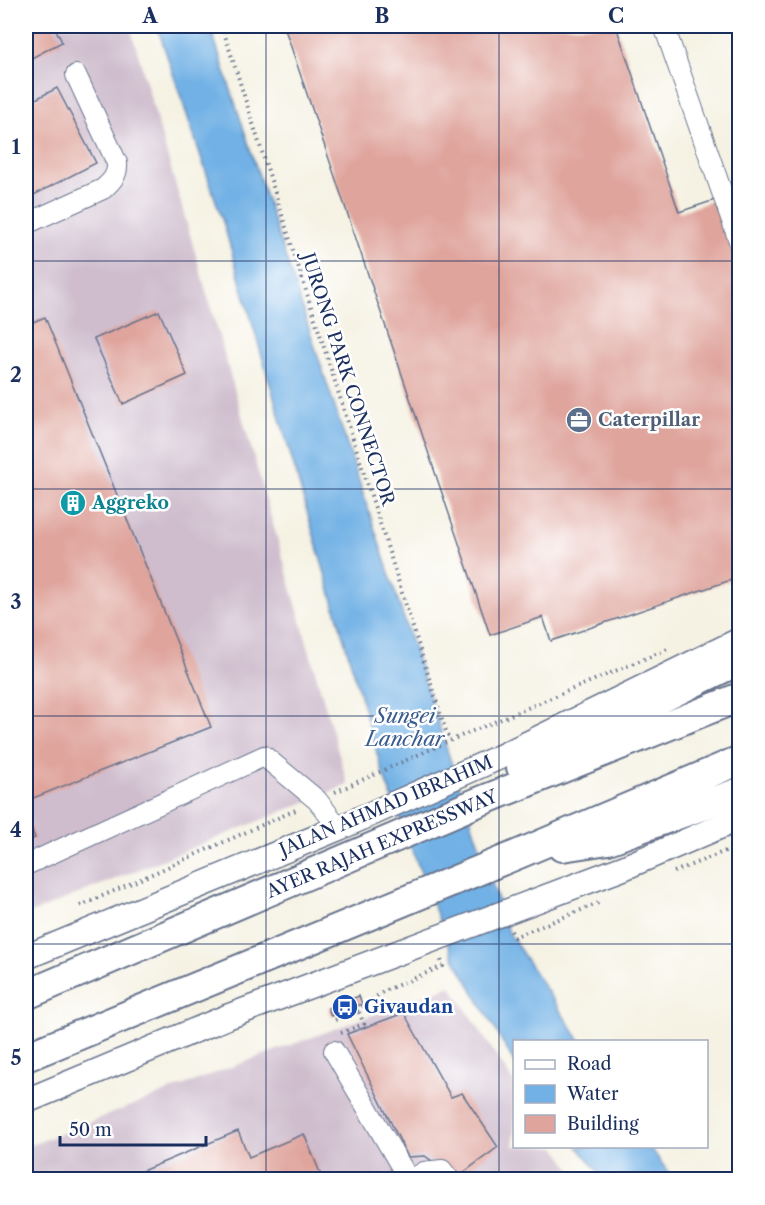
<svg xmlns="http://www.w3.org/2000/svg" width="765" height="1205" viewBox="0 0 765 1205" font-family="'Libre Caslon Text',serif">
  <rect width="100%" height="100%" fill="#fff"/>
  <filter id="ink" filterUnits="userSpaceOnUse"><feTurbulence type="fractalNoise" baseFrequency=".0167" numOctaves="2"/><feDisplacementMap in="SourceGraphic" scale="12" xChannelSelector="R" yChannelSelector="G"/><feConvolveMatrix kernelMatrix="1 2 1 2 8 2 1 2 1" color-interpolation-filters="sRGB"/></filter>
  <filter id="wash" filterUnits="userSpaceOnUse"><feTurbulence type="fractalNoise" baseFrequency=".008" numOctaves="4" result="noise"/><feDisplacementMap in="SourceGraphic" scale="24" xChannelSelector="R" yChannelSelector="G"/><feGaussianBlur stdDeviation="1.35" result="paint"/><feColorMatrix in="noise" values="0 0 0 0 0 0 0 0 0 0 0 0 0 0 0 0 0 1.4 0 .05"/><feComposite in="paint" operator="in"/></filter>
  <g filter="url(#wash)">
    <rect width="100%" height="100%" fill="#f5f2e3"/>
    <path fill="#cfbdce" d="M26,26H130L348,785L26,915Z
      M451,986L514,1083V1146L556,1147L577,1179L26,1180V1147L223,1070Z"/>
    <path fill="#71b1e5" stroke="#4670a2" stroke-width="1.5" d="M157,26H210L446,747L509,933L580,1041L514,1042V1062L453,956L383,774L224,225Z
      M578,1147H650L673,1179H604Z"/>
    <g id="blocks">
      <path fill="#dfa49c" d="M26,26H54L62,42L26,61Z
        M284,26H616L679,212L718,199L740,263V577L551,641L543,617L490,635Z
        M57,88L96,163L26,199V104Z
        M159,311L187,375L123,404L94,339Z
        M45,317L211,727L26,801V325Z
        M26,814L35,838L26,841Z
        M359,996L362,1004L331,1016L328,1008Z
        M404,1013L451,1097L462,1093L498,1147L456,1178L425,1156L408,1157L347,1034Z
        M238,1131L249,1157L304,1134L323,1180L123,1179Z"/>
    </g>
  </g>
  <g filter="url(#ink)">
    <use href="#blocks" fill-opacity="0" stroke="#67738d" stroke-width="1.5"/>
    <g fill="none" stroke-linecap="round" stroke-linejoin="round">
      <g stroke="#67738d" stroke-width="22">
        <path id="minor" d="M664,26L740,244
          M26,224L103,189C112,181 118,175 117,163L76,75
          M26,865L264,756L317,800L339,828
          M334,1051L409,1180
          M411,1180L424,1172L442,1170L450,1180"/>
      </g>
      <g stroke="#67738d" stroke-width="27">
        <path id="major" d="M26,957L339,828L502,756L740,640
          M26,1101L227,1017L623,868L740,818"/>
      </g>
      <g stroke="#67738d" stroke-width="32">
        <path id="highway" d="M521,767L740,660
          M562,847L608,840L740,792
          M26,995L476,803L740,697
          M26,1057L521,853L740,760"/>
      </g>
      <path stroke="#67738d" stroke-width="4" stroke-dasharray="1.5 4.5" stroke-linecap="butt" d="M222,26L449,741
        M335,792L449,741L670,648
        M674,872L740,845
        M80,906L298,809
        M511,931L514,937L601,902
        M335,1020L358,1010L384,991L443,966L440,957
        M341,1033L364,1024L358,1010"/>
      <use href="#minor" stroke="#fff" stroke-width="20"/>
      <use href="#major" stroke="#fff" stroke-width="24"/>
      <use href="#highway" stroke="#fff" stroke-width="28"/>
    </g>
  </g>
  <path fill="none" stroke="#1b2f5e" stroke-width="1.5" stroke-opacity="0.55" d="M266,26V1180M499,26V1180M26,261H740M26,489H740M26,716H740M26,944H740"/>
  <defs>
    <g id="office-disc" transform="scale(1.35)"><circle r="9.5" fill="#5c6f8a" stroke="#fff"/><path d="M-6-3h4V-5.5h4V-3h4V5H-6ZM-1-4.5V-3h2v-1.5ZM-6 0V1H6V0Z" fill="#fff"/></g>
    <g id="building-disc" transform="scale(1.35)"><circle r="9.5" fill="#0f9aa8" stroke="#fff"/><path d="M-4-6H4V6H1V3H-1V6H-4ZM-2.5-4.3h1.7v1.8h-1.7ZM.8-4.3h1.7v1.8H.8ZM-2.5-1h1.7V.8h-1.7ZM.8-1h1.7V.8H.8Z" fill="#fff"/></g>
    <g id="bus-disc" transform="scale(1.35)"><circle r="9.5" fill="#1a4fb4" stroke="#fff"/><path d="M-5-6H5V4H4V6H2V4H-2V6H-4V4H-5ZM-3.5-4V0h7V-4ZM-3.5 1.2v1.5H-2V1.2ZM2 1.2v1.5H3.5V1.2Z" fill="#fff"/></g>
  </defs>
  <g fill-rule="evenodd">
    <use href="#office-disc" x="579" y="420"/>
    <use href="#building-disc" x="73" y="503"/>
    <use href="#bus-disc" x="345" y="1007"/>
  </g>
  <g text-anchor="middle" stroke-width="5" stroke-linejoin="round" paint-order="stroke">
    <g font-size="18" fill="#1b2f5e" stroke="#fff">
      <text transform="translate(348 379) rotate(72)" y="6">JURONG PARK CONNECTOR</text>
      <text transform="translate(386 806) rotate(-23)" y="6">JALAN AHMAD IBRAHIM</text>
      <text transform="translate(382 844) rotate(-23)" y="6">AYER RAJAH EXPRESSWAY</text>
    </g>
    <g font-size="18" font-weight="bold" fill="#4e5e75" stroke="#fff" text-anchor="start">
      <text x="598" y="426">Caterpillar</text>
    </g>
    <g font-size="18" font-weight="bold" fill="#0d838f" stroke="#fff" text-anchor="start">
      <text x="92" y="509">Aggreko</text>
    </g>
    <g font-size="18" font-weight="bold" fill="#164399" stroke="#fff" text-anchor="start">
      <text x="364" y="1013">Givaudan</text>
    </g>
    <g font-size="20" font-style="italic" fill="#395c8d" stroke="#fff">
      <text x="405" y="723">Sungei<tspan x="405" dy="23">Lanchar</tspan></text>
    </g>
  </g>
  <rect width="765" height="1205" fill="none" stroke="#fff" stroke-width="66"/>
  <rect x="513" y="1040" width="195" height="108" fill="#ffffff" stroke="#a4acbf" stroke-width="1.5"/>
  <rect x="525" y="1060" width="30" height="9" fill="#ffffff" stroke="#a4acbf" stroke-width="1.5"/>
  <text x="567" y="1070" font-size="18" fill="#1b2f5e">Road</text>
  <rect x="525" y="1085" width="30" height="18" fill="#71b1e5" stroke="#a4acbf" stroke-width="1.5"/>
  <text x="567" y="1100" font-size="18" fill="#1b2f5e">Water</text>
  <rect x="525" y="1115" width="30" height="18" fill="#dfa49c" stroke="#a4acbf" stroke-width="1.5"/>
  <text x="567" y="1130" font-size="18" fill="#1b2f5e">Building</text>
  <path d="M60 1136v9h146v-9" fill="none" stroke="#1b2f5e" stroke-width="3"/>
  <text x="69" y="1136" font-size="18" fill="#1b2f5e" stroke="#ffffff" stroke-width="4.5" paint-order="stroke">50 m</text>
  <rect x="33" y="33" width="699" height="1139" fill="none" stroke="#1b2f5e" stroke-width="2"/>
  <g font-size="20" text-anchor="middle" font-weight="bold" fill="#1b2f5e">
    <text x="150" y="23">A</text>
    <text x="382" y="23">B</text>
    <text x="616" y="23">C</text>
    <text x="16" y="154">1</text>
    <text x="16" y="382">2</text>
    <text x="16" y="609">3</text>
    <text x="16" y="837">4</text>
    <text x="16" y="1065">5</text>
  </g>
</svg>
